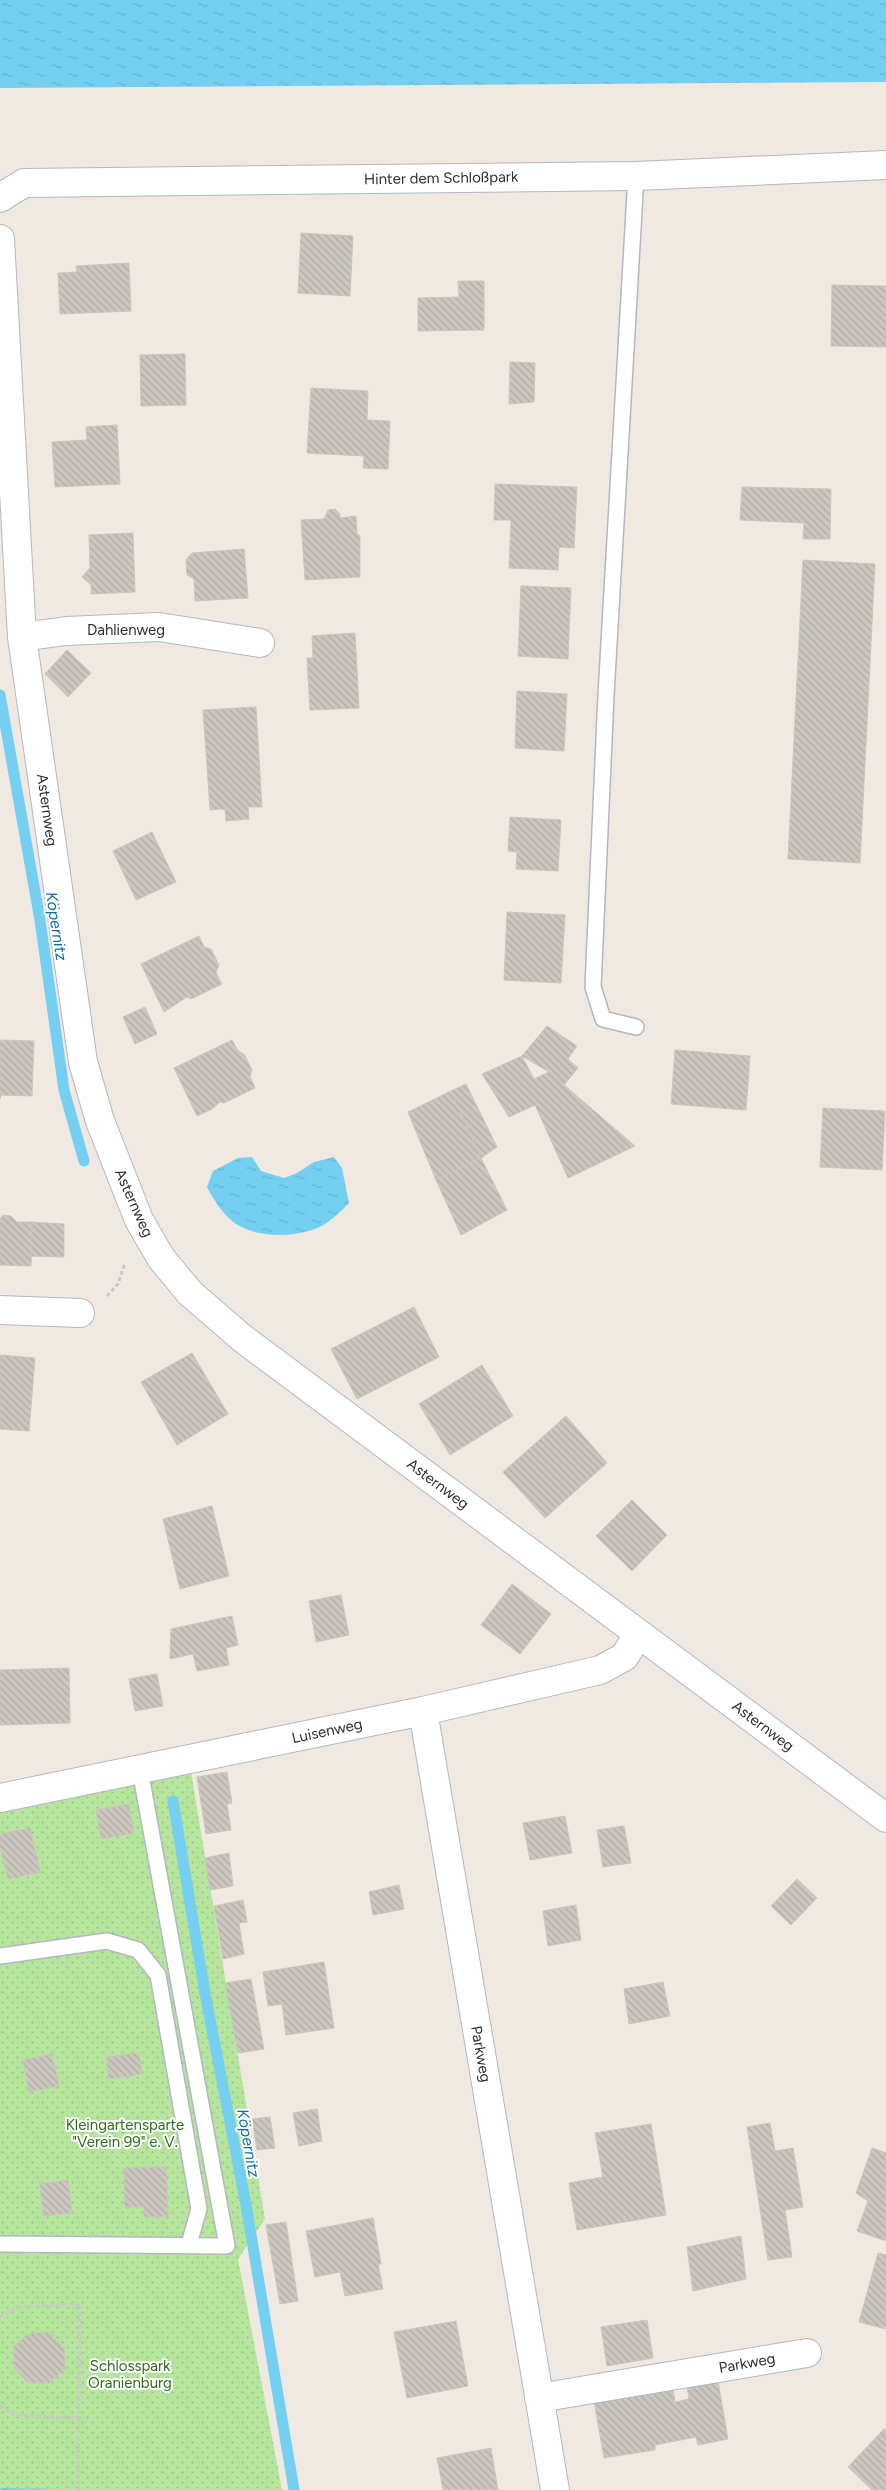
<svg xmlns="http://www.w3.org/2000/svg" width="886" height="2490" viewBox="0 0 886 2490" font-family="Figtree,sans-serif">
  <defs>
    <pattern id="green-dots" width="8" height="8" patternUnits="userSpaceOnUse" patternTransform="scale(1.25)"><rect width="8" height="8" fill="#b6e59e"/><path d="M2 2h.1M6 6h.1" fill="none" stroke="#9dc588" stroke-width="1.8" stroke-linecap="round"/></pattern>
    <pattern id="water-ripples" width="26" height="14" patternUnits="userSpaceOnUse" patternTransform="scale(1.25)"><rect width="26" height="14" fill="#75cff0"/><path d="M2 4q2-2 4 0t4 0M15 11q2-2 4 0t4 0" fill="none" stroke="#66b2ce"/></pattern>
    <pattern id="building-back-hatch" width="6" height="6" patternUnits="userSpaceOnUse" patternTransform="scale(1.25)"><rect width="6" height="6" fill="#cbc7bf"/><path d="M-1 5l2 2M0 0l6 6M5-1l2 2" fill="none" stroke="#afaba4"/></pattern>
  </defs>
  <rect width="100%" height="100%" fill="#efe9e1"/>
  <path fill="url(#green-dots)" d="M187,1748L265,2219L238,2259L282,2490H0V1788Z"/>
  <path fill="url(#water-ripples)" d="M0,0H886V82L0,88Z
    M252,1157L261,1171L284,1178L297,1173L314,1162L334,1157L342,1168L349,1203C342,1210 334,1218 325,1224C303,1238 259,1239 236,1224C223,1215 214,1200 207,1187L213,1171L238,1158Z
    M0,2488L63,2489L0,2490Z"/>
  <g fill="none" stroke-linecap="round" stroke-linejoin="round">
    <path stroke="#75cff0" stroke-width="11" d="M0,695L40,920L64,1090L84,1161
      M173,1801L205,1993L246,2205L294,2490"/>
  </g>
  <path fill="url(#building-back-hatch)" stroke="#cbc5ba" d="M301,233L353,236L350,296L298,293Z
    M129,263L131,311L60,314L58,273L77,272L76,266Z
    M458,281H484V330L418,331V298L459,297Z
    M832,285L886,286V347L831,346Z
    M185,354L186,405L141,406L140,355Z
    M510,362L535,363L534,402L509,404Z
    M311,388L368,391L367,420L390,421L388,469L363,468L364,456L307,453Z
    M117,425L120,484L55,487L52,442L87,440L86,427Z
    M495,484L577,487L574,548L559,547L558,570L509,568L511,520H494Z
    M742,487L831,489L830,539H803L804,523L740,520Z
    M335,509L340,514V518L356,516L357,534L360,536V577L305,580L301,520L324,519L328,510Z
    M133,533L135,592L91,594V585L82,577L90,568L89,535Z
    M244,549L248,598L195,601L194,579L187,575L186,560L192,553Z
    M803,560L875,564L860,863L788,859Z
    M521,586L571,588L568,659L518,656Z
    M355,633L359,708L310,710L307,658H313L312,636Z
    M67,650L91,673L68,697L45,674Z
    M517,691L567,694L564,751L515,748Z
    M256,707L262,807H248L249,819L226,821L225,809L210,810L203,710Z
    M510,817L561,820L558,871L516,869L517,852L508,851Z
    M152,832L176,882L136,900L113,851Z
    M507,912L565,915L561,983L504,980Z
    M199,936L204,947L211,949L219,965L216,973L222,984L191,999L187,997L164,1012L141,964Z
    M145,1007L157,1034L135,1044L123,1017Z
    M547,1026L577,1046L568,1059L578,1068L564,1085L549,1072L522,1056Z
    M0,1040L34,1041L32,1096L1,1095L0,1099Z
    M232,1040L238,1051L244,1054L252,1070L250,1076L255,1088L224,1103L220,1102L212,1109L197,1116L174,1068Z
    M675,1050L750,1056L746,1110L671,1104Z
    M522,1056L534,1079L549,1072L635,1146L568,1178L535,1105L509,1117L482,1074Z
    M466,1084L497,1147L481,1158L451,1091Z
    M451,1091L481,1158L436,1180L408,1112Z
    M823,1108L885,1111L882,1170L820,1167Z
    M481,1158L507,1210L461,1235L436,1180Z
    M3,1215L11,1216L17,1222H32L31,1266L0,1265V1219Z
    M32,1222L64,1224V1257L31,1256Z
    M414,1307L439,1357L357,1399L331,1349Z
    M192,1353L228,1414L177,1445L141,1382Z
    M0,1355L35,1358L29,1431L0,1429Z
    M482,1365L513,1416L450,1455L419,1404Z
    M566,1416L607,1463L545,1518L503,1472Z
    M632,1500L667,1535L632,1571L596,1536Z
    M212,1506L229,1576L180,1589L163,1519Z
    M512,1584L551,1614L520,1654L481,1625Z
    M341,1595L349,1635L316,1642L309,1601Z
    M232,1616L238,1645L226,1648L229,1665L197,1671L193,1654L170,1659L171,1629Z
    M69,1668L70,1723L0,1725V1670Z
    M157,1674L163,1706L135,1711L129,1679Z
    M227,1772L232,1803L227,1804L231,1830L206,1834L197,1777Z
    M129,1804L134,1833L101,1839L96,1810Z
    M565,1816L572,1853L530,1860L523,1823Z
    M624,1826L631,1863L603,1867L597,1830Z
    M30,1828L40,1872L8,1879L0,1847V1834Z
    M229,1853L233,1886L210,1890L205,1858Z
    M797,1879L817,1898L791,1925L771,1906Z
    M399,1885L404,1909L373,1915L369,1892Z
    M243,1900L247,1922L239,1923L244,1954L223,1959L214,1906Z
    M576,1905L581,1940L548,1946L543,1911Z
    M324,1962L334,2028L286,2035L282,2004L268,2006L263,1972Z
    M251,1979L264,2049L238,2053L225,1983Z
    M663,1982L670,2016L629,2024L624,1989Z
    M139,2053L142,2074L109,2079L106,2057Z
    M52,2054L59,2086L29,2092L23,2060Z
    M317,2109L322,2141L299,2146L293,2113Z
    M270,2117L275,2148L257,2150L252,2119Z
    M770,2123L775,2151L793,2148L803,2207L785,2210L792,2257L768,2260L747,2127Z
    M651,2124L666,2215L577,2230L569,2183L603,2177L595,2133Z
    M872,2148L886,2153V2241L857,2231L868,2201L856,2193Z
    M166,2167L168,2216L144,2217V2207H125L124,2168Z
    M68,2180L72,2213L43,2216L40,2184Z
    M373,2218L381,2264H378L383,2289L345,2296L340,2272L315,2277L306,2231Z
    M286,2222L298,2301L280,2304L266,2225Z
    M741,2236L746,2279L693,2291L687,2247Z
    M878,2253L886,2255V2329L859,2322Z
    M647,2320L653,2358L607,2366L601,2327Z
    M456,2321L468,2386L407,2398L394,2332Z
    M48,2332L64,2348L65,2369L49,2383H28L14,2368V2346L28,2334Z
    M718,2381L728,2439L698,2445L696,2437L655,2445V2450L604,2458L594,2401L673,2389L675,2402L689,2399L687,2386Z
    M884,2429L886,2431V2490H872L848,2467Z
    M491,2448L498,2490H443L437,2458Z"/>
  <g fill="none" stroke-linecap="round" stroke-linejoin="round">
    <g stroke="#b4b7c1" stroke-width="18">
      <path id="service" d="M636,1027L603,1019L593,987L606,695L636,176
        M0,1956L107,1941L138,1950L158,1975L199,2209L189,2244
        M0,2244L227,2246L140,1770"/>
    </g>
    <g stroke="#b4b7c1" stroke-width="30">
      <path id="minor" d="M0,198L24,183L636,176L886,165
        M0,239L22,637L83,1062L100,1121L139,1220L161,1258L190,1293L242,1338L886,1818
        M22,637L66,631L159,627L260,643
        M0,1310L80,1313
        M423,1711L555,2490
        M0,1798L423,1711L600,1670L624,1657L639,1634
        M539,2398L807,2353"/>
    </g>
    <path stroke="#c9c9c9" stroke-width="3" stroke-dasharray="4 2.5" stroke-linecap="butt" d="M107,1296L118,1284L125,1263
      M0,2317L17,2307L80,2304L78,2490
      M0,2406L15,2415L79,2418"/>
    <use href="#service" stroke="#fff" stroke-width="15"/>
    <use href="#minor" stroke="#fff" stroke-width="28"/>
  </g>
  <g text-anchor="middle" stroke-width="4" stroke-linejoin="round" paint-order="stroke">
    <g font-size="15" fill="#2e2e2e" stroke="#fff">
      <text transform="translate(441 178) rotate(-1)" y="5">Hinter dem Schloßpark</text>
      <text x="126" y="635">Dahlienweg</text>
      <text transform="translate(47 810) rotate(82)" y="5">Asternweg</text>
      <text transform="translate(134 1203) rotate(66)" y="5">Asternweg</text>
      <text transform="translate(438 1484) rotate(37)" y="5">Asternweg</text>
      <text transform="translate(763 1726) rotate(37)" y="5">Asternweg</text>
      <text transform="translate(327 1731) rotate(-12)" y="5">Luisenweg</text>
      <text transform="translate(481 2054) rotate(80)" y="5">Parkweg</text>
      <text transform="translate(747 2363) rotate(-10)" y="5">Parkweg</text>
    </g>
    <g font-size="15" fill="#2c6e1b" stroke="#fff">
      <text x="125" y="2130">Kleingartensparte<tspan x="125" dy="17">"Verein 99" e. V.</tspan></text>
      <text x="130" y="2371">Schlosspark<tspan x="130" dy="17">Oranienburg</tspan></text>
    </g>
    <g font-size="16" font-style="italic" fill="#0d6fa3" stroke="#fff">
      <text transform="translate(57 926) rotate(81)" y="6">Köpernitz</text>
      <text transform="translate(249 2143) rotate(80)" y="6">Köpernitz</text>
    </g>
  </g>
</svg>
